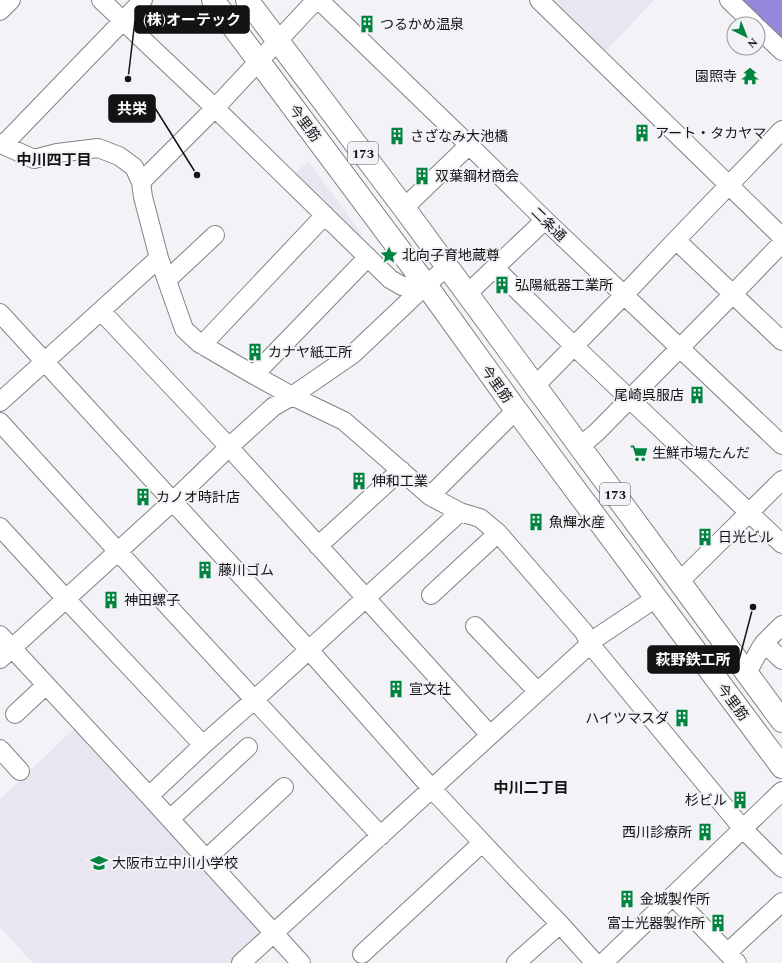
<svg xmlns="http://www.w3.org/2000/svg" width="782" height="963" viewBox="0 0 782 963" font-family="Spectral,'Noto Sans JP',serif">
  <rect width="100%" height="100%" fill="#f3f2f6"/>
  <path fill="#e7e6f1" d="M546,0H654L603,54Z
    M308,161L362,234L356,241L291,177Z
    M74,729L263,934L232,963H33L0,927V799Z"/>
  <path fill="#9587d9" d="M738,0H782V42Z"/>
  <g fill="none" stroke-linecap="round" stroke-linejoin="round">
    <g stroke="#828184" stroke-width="20">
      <path id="street" d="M101,0L215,108L390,279L402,286L426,285
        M319,0L469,145L545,220L782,445
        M539,0L782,237
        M729,0L754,24
        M0,11L11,0
        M758,28L782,51
        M0,143L3,145L34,159L57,153L98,148L119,156L134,167L141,182L143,197L159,258L184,329L199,343L254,375L292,396L344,421L430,496L460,512L480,518L498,533L584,632L590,644L743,829L782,868
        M3,145L143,0
        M141,182L215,108L316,0
        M404,208L469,145
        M676,240L782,341
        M495,268L574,346L782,544
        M167,280L215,235
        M467,294L545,220
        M101,311L229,447L490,735
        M0,313L309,650L432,789L509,871L560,924L595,963
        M202,345L325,215
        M254,375L368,257
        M535,386L624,295L676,240L782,130
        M0,402L159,258
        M0,422C126,561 253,699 381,836
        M580,446L596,433L733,294L782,243
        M430,496L516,410
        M0,527L66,599L203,745
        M318,546L401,470
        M680,581L782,480
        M431,595L498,533
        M475,626L538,692
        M0,635L149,796L301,963
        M764,643L782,660
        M0,659L172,502L229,447L273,407L292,396L353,354L426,285L447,267
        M747,673L760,649L764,643L782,625
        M15,714L46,685
        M0,749L20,771
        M149,796L203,745L254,700L460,512
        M170,819L248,747
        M206,859L284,787
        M673,896L737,963
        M727,953L782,902
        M362,954L482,843
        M241,963L590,644L596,638L656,598
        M516,963L560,924
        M603,963L782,791"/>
    </g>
    <g stroke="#828184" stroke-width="24">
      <path id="primary" d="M213,0L426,285L516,410L782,767
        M247,0L404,208L782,721"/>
    </g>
    <use href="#street" stroke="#fff" stroke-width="18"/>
    <use href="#primary" stroke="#fff" stroke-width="22"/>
  </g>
  <defs>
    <g id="building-bare" transform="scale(1.38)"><path d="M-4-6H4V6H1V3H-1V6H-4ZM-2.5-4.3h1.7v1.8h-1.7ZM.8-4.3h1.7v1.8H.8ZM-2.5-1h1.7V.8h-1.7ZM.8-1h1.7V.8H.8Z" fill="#008440" stroke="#f3f2f6" stroke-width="2.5" paint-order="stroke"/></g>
    <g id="temple-bare" transform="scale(1.38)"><path d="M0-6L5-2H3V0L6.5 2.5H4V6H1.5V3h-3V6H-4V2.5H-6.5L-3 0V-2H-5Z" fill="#008440" stroke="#f3f2f6" stroke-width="2.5" paint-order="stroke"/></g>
    <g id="sight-bare" transform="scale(1.38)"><path d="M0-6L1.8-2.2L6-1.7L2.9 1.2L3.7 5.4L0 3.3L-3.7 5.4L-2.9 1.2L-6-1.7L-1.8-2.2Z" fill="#008440" stroke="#f3f2f6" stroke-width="2.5" paint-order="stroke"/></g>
    <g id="supermarket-bare" transform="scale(1.38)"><path d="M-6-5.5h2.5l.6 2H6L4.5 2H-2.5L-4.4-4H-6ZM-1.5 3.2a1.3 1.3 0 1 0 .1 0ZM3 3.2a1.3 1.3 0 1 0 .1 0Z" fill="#008440" stroke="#f3f2f6" stroke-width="2.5" paint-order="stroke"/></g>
    <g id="school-bare" transform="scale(1.38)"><path d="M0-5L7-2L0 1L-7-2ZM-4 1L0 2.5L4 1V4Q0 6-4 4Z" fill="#008440" stroke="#f3f2f6" stroke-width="2.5" paint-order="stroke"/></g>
  </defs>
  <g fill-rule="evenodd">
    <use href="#building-bare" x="367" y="24"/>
    <use href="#temple-bare" x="750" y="76"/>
    <use href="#building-bare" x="642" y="133"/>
    <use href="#building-bare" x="397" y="136"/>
    <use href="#building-bare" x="422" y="176"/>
    <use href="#sight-bare" x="389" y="255"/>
    <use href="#building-bare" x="502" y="285"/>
    <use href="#building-bare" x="255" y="352"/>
    <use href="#building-bare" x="697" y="395"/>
    <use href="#supermarket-bare" x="639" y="453"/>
    <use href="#building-bare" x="359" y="481"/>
    <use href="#building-bare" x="143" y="497"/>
    <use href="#building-bare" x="536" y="522"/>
    <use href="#building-bare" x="705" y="537"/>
    <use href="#building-bare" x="205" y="570"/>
    <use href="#building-bare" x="111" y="600"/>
    <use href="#building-bare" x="396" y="689"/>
    <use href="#building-bare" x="682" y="718"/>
    <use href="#building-bare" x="740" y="800"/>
    <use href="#building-bare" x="705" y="832"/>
    <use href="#school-bare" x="99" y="863"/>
    <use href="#building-bare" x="627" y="899"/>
    <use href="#building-bare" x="718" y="923"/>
  </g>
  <g text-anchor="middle" stroke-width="4" stroke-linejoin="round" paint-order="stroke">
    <g fill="#f3f2f6" stroke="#565658" stroke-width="1">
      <rect x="348" y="142" width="30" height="22" rx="3"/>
      <rect x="600" y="483" width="30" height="22" rx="3"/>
    </g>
    <g font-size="13" font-weight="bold" fill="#131314">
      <text x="363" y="158">173</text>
      <text x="615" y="499">173</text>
    </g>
    <g font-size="14" fill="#131314" stroke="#f3f2f6" text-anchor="start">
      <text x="380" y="29">つるかめ温泉</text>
      <text x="737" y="81" text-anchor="end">園照寺</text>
      <text x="655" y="138">アート・タカヤマ</text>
      <text x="410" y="141">さざなみ大池橋</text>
      <text x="435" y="181">双葉鋼材商会</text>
      <text x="402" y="260">北向子育地蔵尊</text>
      <text x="515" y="290">弘陽紙器工業所</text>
      <text x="268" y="357">カナヤ紙工所</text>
      <text x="684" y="400" text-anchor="end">尾崎呉服店</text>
      <text x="652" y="458">生鮮市場たんだ</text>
      <text x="372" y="486">伸和工業</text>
      <text x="156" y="502">カノオ時計店</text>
      <text x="549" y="527">魚輝水産</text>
      <text x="718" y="542">日光ビル</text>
      <text x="218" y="575">藤川ゴム</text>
      <text x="124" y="605">神田螺子</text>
      <text x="409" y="694">宣文社</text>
      <text x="669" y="723" text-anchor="end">ハイツマスダ</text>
      <text x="727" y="805" text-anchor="end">杉ビル</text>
      <text x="692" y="837" text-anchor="end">西川診療所</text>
      <text x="112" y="868">大阪市立中川小学校</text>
      <text x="640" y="904">金城製作所</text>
      <text x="705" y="928" text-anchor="end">富士光器製作所</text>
    </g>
    <g font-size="14" fill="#131314" stroke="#f3f2f6">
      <text transform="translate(305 123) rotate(53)" y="5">今里筋</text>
      <text transform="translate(549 224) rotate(44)" y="5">二条通</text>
      <text transform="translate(497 384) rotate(54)" y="5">今里筋</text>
      <text transform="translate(733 702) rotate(53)" y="5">今里筋</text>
    </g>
    <g font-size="15" font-weight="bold" fill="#131314" stroke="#f3f2f6">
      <text x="54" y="165">中川四丁目</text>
      <text x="531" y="793">中川二丁目</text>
    </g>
  </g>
  <path fill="none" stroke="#131314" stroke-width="1.5" d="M128 79L135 20M197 175L155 108M753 607L739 660"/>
  <g fill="#131314" stroke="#f3f2f6" stroke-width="1.5">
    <circle cx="128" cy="79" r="4"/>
    <circle cx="197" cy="175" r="4"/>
    <circle cx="753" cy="607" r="4"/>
  </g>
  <g fill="#131314" stroke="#131314" stroke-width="1.5">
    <rect x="135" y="6" width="114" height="27" rx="4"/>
    <rect x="109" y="95" width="46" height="27" rx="4"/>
    <rect x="648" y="646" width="91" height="27" rx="4"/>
  </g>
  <g font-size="15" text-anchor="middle" font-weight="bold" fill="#fff">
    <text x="192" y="25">(株)オーテック</text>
    <text x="132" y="114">共栄</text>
    <text x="693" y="665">萩野鉄工所</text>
  </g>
  <g transform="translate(746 36) rotate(137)"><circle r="19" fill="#f3f2f6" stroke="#99999c"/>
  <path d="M0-3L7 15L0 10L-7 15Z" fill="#008440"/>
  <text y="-6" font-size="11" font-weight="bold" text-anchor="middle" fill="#131314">N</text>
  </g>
</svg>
